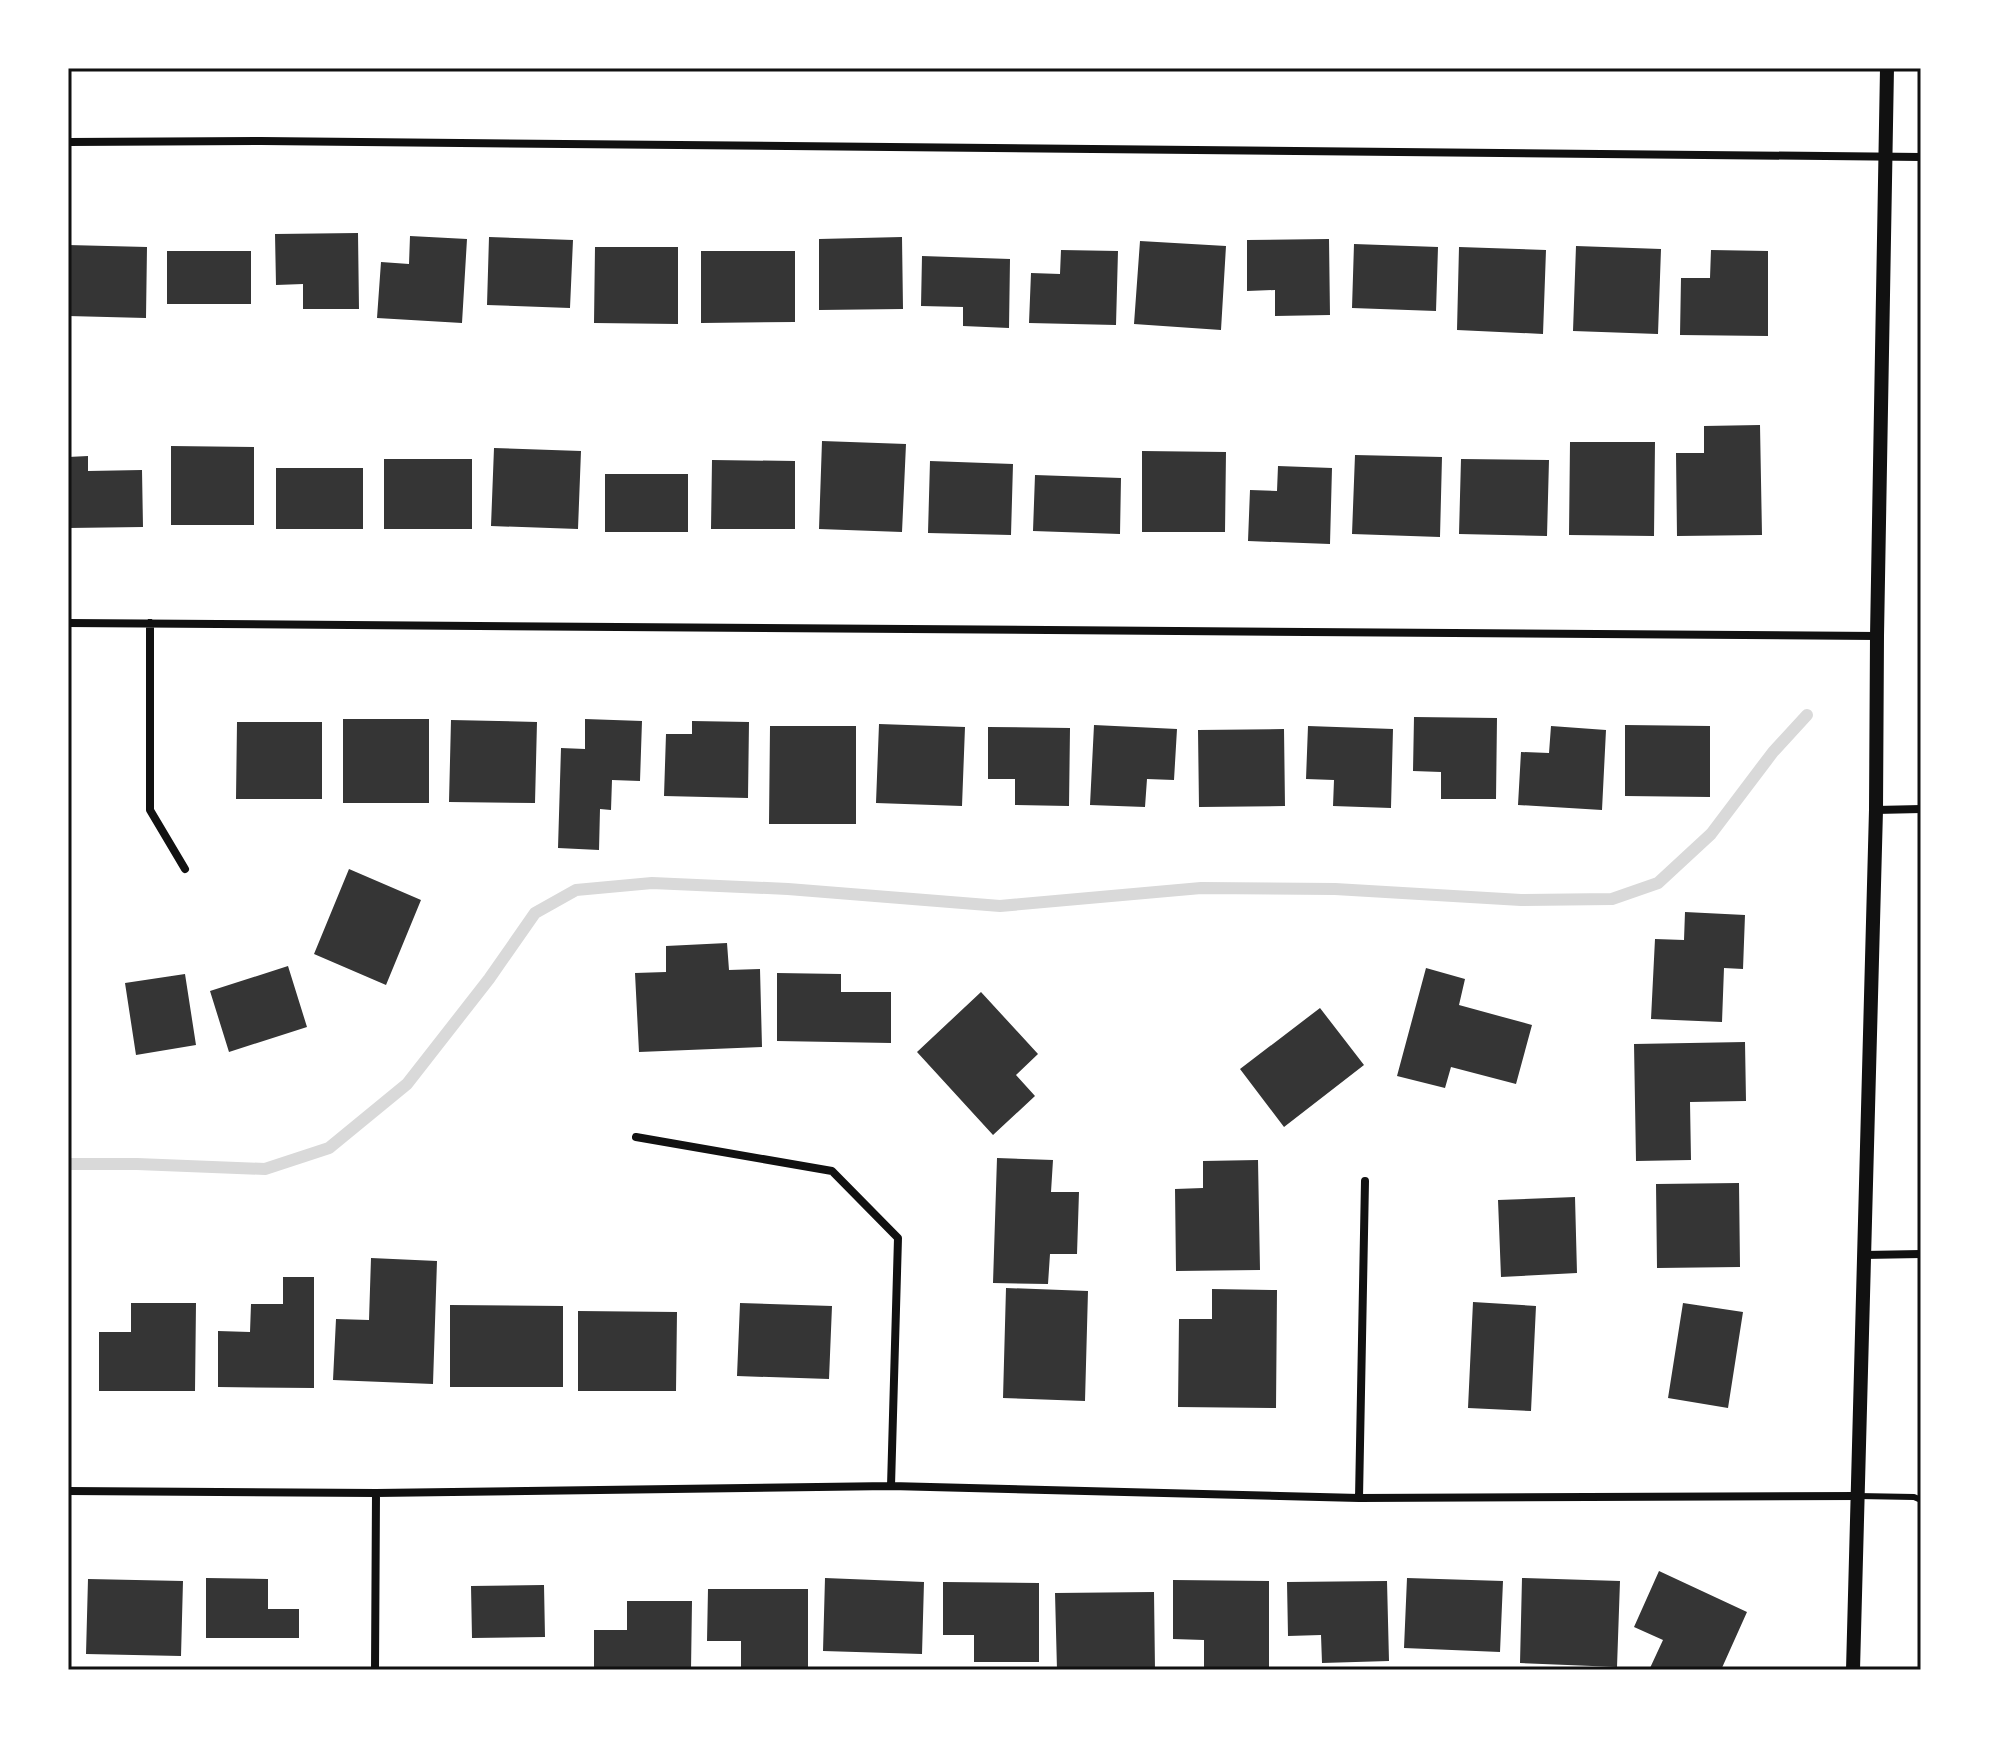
<svg xmlns="http://www.w3.org/2000/svg" width="1989" height="1738" viewBox="0 0 1989 1738" font-family="Inter,sans-serif">
  <rect width="100%" height="100%" fill="#fff"/>
  <g fill="none" stroke-linecap="round" stroke-linejoin="round">
    <path stroke="#d9d9d9" stroke-width="12" d="M68,1164H137L265,1169L329,1148L407,1084L489,979L535,913L576,890L652,883L788,889L1000,906L1201,888L1335,889L1521,900L1612,899L1658,883L1711,834L1773,752L1807,715"/>
  </g>
  <path fill="#353535" d="M358,233L359,309H303V284L276,285L275,234Z
    M410,236L467,239L462,323L377,318L381,262L409,264Z
    M489,237L573,240L570,308L487,305Z
    M902,237L903,309L819,310V239Z
    M1329,239L1330,315L1275,316V290L1247,291V240Z
    M1140,241L1226,246L1221,330L1134,324Z
    M1354,244L1438,247L1436,311L1352,308Z
    M68,245L147,247L146,318L68,316Z
    M1576,246L1661,249L1658,334L1573,331Z
    M595,247H678V324L594,323Z
    M1459,247L1546,250L1543,334L1457,330Z
    M1061,250L1118,251L1116,325L1029,323L1031,273L1060,274Z
    M1711,250L1768,251V336L1680,335L1681,278H1710Z
    M167,251H251V304H167Z
    M701,251H795V322L701,323Z
    M922,256L1010,259L1009,328L963,326V307L921,306Z
    M1760,425L1762,535L1677,536L1676,453H1704V426Z
    M822,441L906,444L902,532L819,529Z
    M1570,442H1655L1654,536L1569,535Z
    M171,446L254,447V525H171Z
    M494,448L581,451L578,529L491,526Z
    M1142,451L1226,452L1225,532H1142Z
    M1355,455L1442,457L1440,537L1352,534Z
    M88,456V471L142,470L143,527L68,528V457Z
    M384,459H472V529H384Z
    M1461,459L1549,460L1547,536L1459,534Z
    M712,460L795,461V529H711Z
    M930,461L1013,464L1011,535L928,533Z
    M1278,466L1332,468L1330,544L1248,541L1250,490L1277,491Z
    M276,468H363V529H276Z
    M605,474H688V532H605Z
    M1035,475L1121,478L1120,534L1033,531Z
    M1414,717L1497,718L1496,799H1441V772L1413,771Z
    M343,719H429V803H343Z
    M585,719L642,721L640,781L612,780L611,810L600,809L599,850L558,848L561,748L585,749Z
    M451,720L537,722L535,803L449,802Z
    M692,721L749,722L748,798L664,796L666,734H692Z
    M237,722H322V799H236Z
    M879,724L965,727L962,806L876,803Z
    M1094,725L1177,729L1174,780L1147,779L1145,807L1090,805Z
    M1625,725L1710,726V797L1625,796Z
    M770,726H856V824H769Z
    M1308,726L1393,729L1391,808L1333,806L1334,780L1306,779Z
    M1551,726L1606,730L1602,810L1518,805L1521,752L1549,753Z
    M988,727L1070,728L1069,806L1015,805V779H988Z
    M1284,729L1285,806L1199,807L1198,730Z
    M349,869L421,900L386,985L314,954Z
    M1685,912L1745,915L1743,969L1724,968L1722,1022L1651,1019L1655,939L1684,940Z
    M727,943L729,970L760,969L762,1047L639,1052L635,973L666,972V946Z
    M288,966L307,1027L229,1052L210,991Z
    M1426,968L1465,979L1459,1005L1532,1025L1516,1084L1451,1067L1445,1088L1397,1076Z
    M777,973L841,974V992H891V1043L777,1041Z
    M185,974L196,1045L136,1055L125,983Z
    M981,992L1038,1054L1016,1075L1035,1096L993,1135L917,1052Z
    M1320,1008L1364,1065L1284,1127L1240,1069Z
    M1745,1042L1746,1101L1690,1102L1691,1160L1636,1161L1634,1044Z
    M997,1158L1053,1160L1051,1192H1079L1077,1254H1050L1048,1284L993,1283Z
    M1258,1160L1260,1270L1176,1271L1175,1189L1203,1188V1161Z
    M1739,1183L1740,1267L1657,1268L1656,1184Z
    M1575,1197L1577,1273L1501,1277L1498,1200Z
    M371,1258L437,1261L433,1384L333,1380L336,1319L369,1320Z
    M283,1277H314V1388L218,1387V1331L250,1332L251,1304H283Z
    M1006,1288L1088,1291L1085,1401L1003,1398Z
    M1212,1289L1277,1290L1276,1408L1178,1407L1179,1319H1212Z
    M1473,1302L1536,1306L1531,1411L1468,1408Z
    M131,1303H196L195,1391H99V1332H131Z
    M740,1303L832,1306L829,1379L737,1376Z
    M1683,1303L1743,1312L1728,1408L1668,1398Z
    M450,1305L563,1306V1387H450Z
    M578,1311L677,1312L676,1391H578Z
    M68,1312H71V1377H68Z
    M1659,1571L1747,1612L1721,1670H1655L1650,1668L1663,1640L1634,1627Z
    M206,1578L268,1579V1609H299V1638H206Z
    M825,1578L924,1582L922,1654L823,1651Z
    M1407,1578L1503,1581L1500,1652L1404,1648Z
    M1522,1578L1620,1581L1617,1667L1520,1663Z
    M88,1579L183,1581L181,1656L86,1654Z
    M1173,1580L1269,1581V1669H1204V1640L1173,1639Z
    M1387,1581L1389,1661L1322,1663L1321,1635L1288,1636L1287,1582Z
    M943,1582L1039,1583V1662H974V1635H943Z
    M544,1585L545,1637L472,1638L471,1586Z
    M708,1589H808V1668L741,1667V1641H707Z
    M1154,1592L1155,1670H1057L1055,1593Z
    M627,1601H692L691,1670H594V1630H627Z"/>
  <g fill="none" stroke-linecap="round" stroke-linejoin="round">
    <path stroke="#111" stroke-width="6" d="M1858,1496L1914,1497L1921,1500"/>
    <path stroke="#111" stroke-width="8" d="M68,142L261,141L1921,157
      M68,623L1877,636
      M150,623V810L185,869
      M1876,810L1921,809
      M636,1137L832,1171L898,1238L891,1486
      M1864,1255L1921,1254
      M68,1491L376,1493L891,1486L1359,1498L1858,1496
      M1359,1498L1365,1181
      M375,1670L376,1493"/>
    <path stroke="#111" stroke-width="14" d="M1853,1670L1876,810L1877,636L1887,68"/>
  </g>
  <rect width="1989" height="1738" fill="none" stroke="#ffffff" stroke-width="140"/>
  <rect x="70" y="70" width="1849" height="1598" fill="none" stroke="#111" stroke-width="3"/>
</svg>
